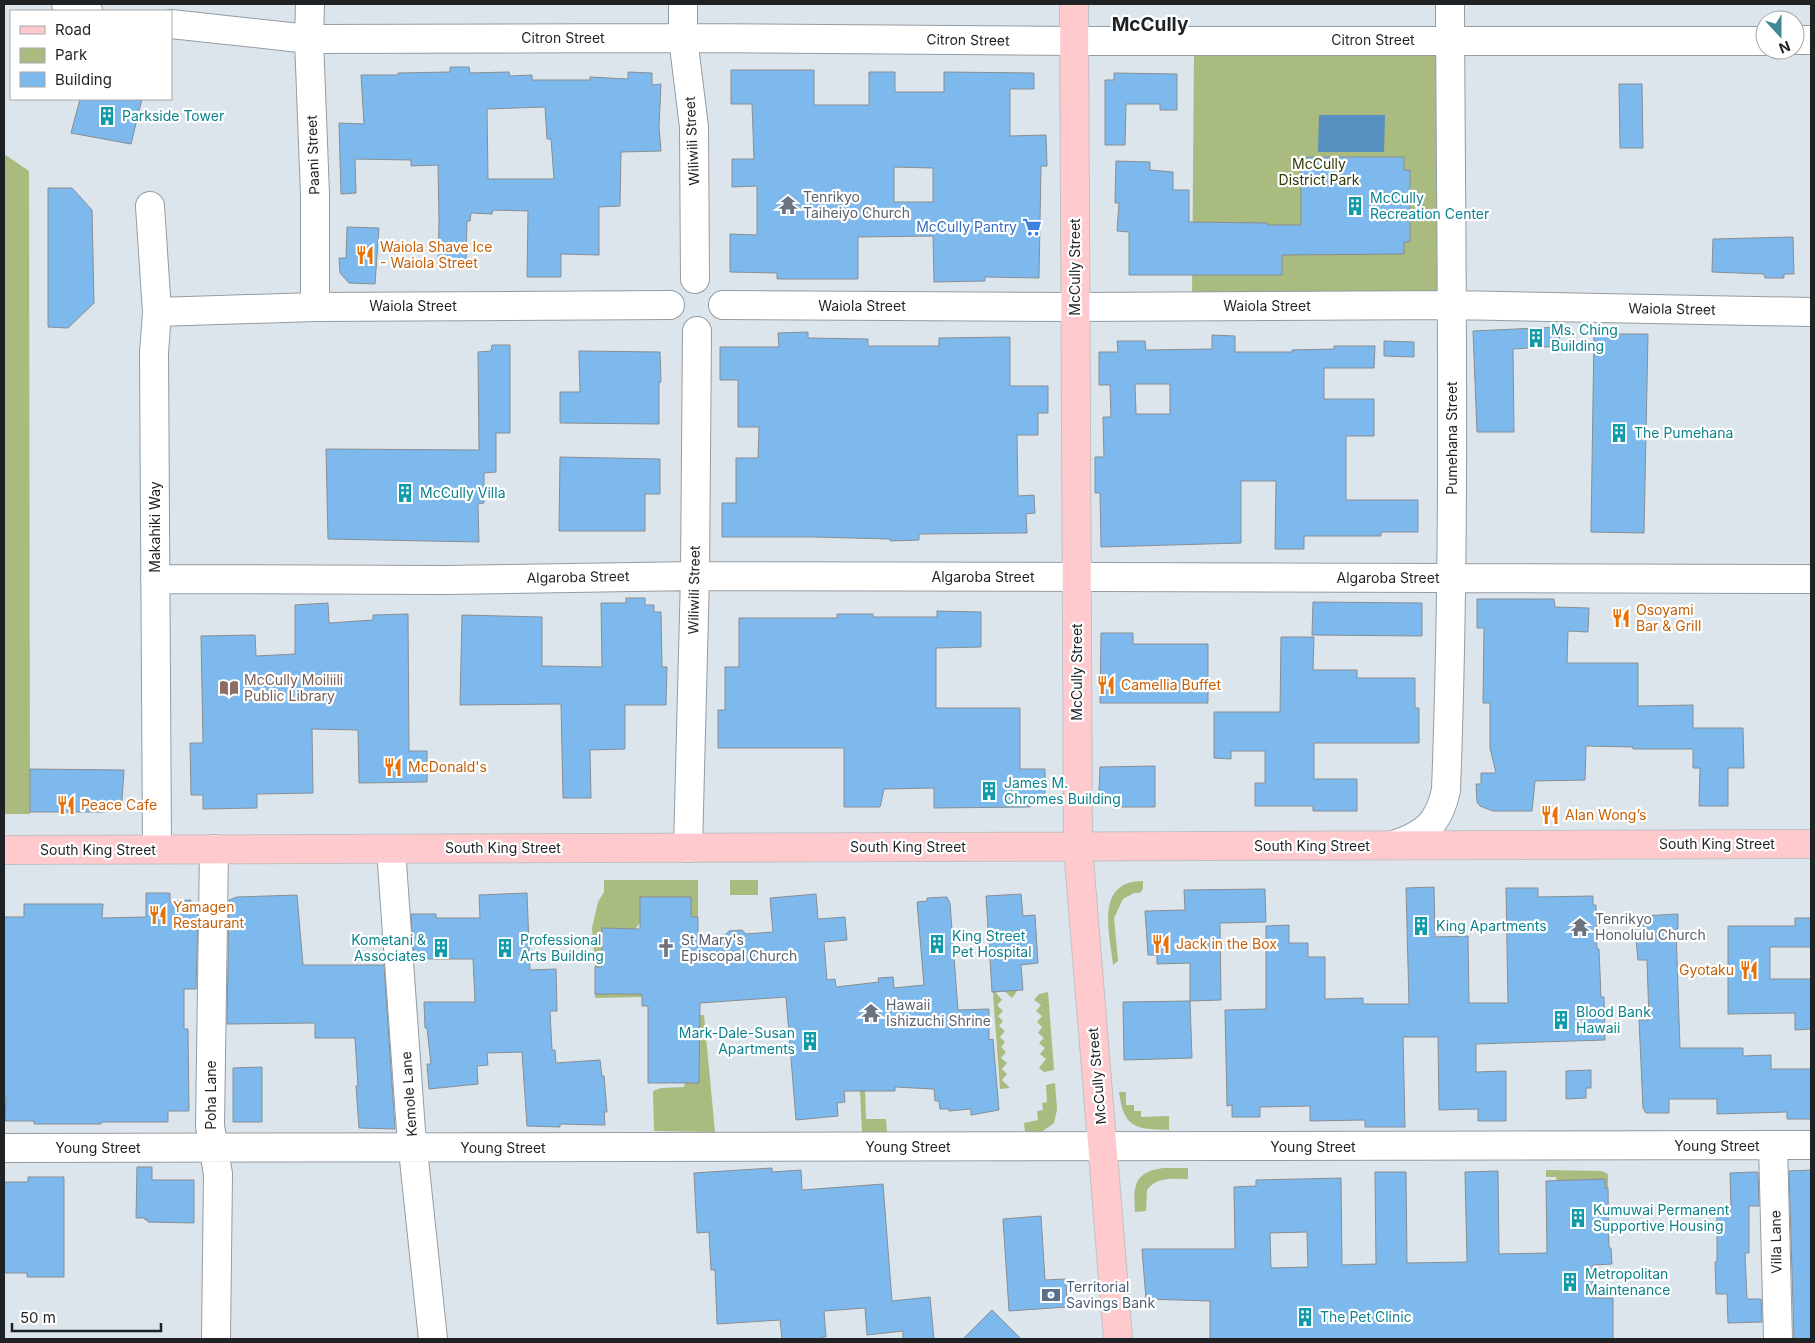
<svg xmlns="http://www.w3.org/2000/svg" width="1815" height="1343" viewBox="0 0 1815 1343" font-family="Inter,sans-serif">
  <rect width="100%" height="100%" fill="#dde5ec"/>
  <path fill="#a9bb7e" d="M1445,45L1448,295L1192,297L1194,51Z
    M4,154L29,171L30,814H4Z
    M604,880H698V917H691L690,897H640V923L635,929L602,928V967H595L592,928L598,902L604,892Z
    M730,880H758V895H730Z
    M1143,881V889L1140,893H1134L1123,899L1114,918L1118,961L1113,965C1110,934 1094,881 1143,881Z
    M641,964L642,997L595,998V994Z
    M1009,979L1010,991H1017L1012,998L1001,988L996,993L1002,1000L997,1005L1003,1011L998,1016L1003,1021L999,1026L1005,1031L1000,1037L1005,1042L1001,1047L1006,1052L1001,1058L1007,1063L1002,1069L1007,1074L1002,1080L1010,1088L1000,1089L992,980Z
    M1048,992L1054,1070L1044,1072L1039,1068L1046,1059L1040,1054L1045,1048L1039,1043L1044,1038L1038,1033L1042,1027L1037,1022L1042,1016L1036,1011L1041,1005L1034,1000L1039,994Z
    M700,1015H704L715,1132L654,1131L653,1091L661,1088L684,1087Z
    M1055,1083L1057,1110L1054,1123L1043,1131L1025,1132L1024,1123L1038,1120L1037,1111L1043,1110L1042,1103L1047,1102L1046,1085Z
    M865,1090L866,1119H886L887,1132H862L860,1091Z
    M1119,1092H1126V1105H1134V1111H1141V1117L1169,1116V1130C1136,1129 1124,1129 1119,1092Z
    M1163,1168H1188V1179C1173,1179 1157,1176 1147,1190L1146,1211L1135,1212C1133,1186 1134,1172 1163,1168Z
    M1546,1170L1602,1171L1608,1174V1188H1605V1180L1557,1181L1556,1177H1546Z"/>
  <path fill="#5990c2" d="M1319,115H1385L1384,152H1318Z"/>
  <path fill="#7db9ec" stroke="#878e95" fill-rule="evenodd" d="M450,67H469L470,73L509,72L510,76L532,75V80H590V77L628,79V72L652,73V85L661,84L659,127L661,151L621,152L620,206L599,207V255L561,254V277H527L528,211L493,210L492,214L471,213L470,221H467L466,266L438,267L439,221L438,165L411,166V160L355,159L356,193L341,194L339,123L364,124L361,75H398V73L450,72ZM545,107L547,139H551L554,179H488L487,109Z
    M731,70H814V105H869V72H895V92H944V72L1034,73V89H1010V136L1046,135L1047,166H1041L1039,278L985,277V281L934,282L933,236L858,237V279H777V273L730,272V234L757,235V186L732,187V159H754L752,104H731ZM894,167L933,168V202H894Z
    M1114,73L1177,74V110H1160V104H1126L1125,145H1105V80H1114Z
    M1619,84H1642L1643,148H1620Z
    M80,99H142L131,144L71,133Z
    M1307,157H1404V170H1410V242H1404V254L1282,255V275H1129V232L1117,231L1119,203H1115L1116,161L1150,162V170L1173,172V190H1189V222L1267,223V225H1301V168H1307Z
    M48,188H72L92,210L94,303L68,328L48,327Z
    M347,227L379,228L375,284L349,283L340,273L339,258H346Z
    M1793,237L1794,274H1784V278H1765L1764,274L1712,272L1713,239Z
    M1559,327L1560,346L1513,349L1514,432H1477L1473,331Z
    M808,332V338L868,339V346H939V338L1010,337V386H1048V413H1038V435H1017L1018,496L1034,495L1035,513L1026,514L1027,533L919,534V540L890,541V539L813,537H722V503H736V458H758L759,427H738V380H720V347H779L778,333Z
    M1594,334H1648L1644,533L1591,532Z
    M1212,335L1235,336V352H1292V350L1334,349V346H1375L1374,368H1324V399H1374V436H1346V500H1418V532H1381V536H1304V549H1275L1276,481H1241V543L1101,547L1100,493H1095V457H1104L1103,417H1111L1110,385H1099V352H1118L1117,341H1145L1146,350L1212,349ZM1135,384H1170V414H1136Z
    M1384,341L1414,342V357L1384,356Z
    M492,345H510V433H496V472L484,473V503L478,504L479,542L328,539L326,449L479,450L478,352L491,351Z
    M579,351L660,352L661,382H659V424L560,423V392H580Z
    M560,457L660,459V494H645V531H559Z
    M626,598H645V605H654V612H661L662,667H667L666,705H625V749L590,750L591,798H563L561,704L460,705L462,615L542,617V666L602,667L601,603H626Z
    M1477,599H1554L1555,607L1589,608L1588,632L1568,631L1567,663H1638V706L1693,705V728H1743L1744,768H1728V806H1699L1700,768H1693V749H1633V747L1586,746L1585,780L1535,781L1532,811H1493L1480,806L1477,802L1476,784H1481V773H1496L1490,748V703H1483L1484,628H1477Z
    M1313,602L1422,603V636L1312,635Z
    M328,603L329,623L373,620V615L408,614L409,751H427V782L359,783L358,730L312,729L313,793L257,794V808L203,809V795H191L190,743H203L201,636L255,635L256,656L295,654V605Z
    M937,611L981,612V647L936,648V708H1020V769H1045V793L1030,807L934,808V788L884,789L880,807H844V748H718V710H725V667H739V618H837V614H873V617H937Z
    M1101,633H1133V644H1208V703H1100Z
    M1281,637H1314L1313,670H1357V678H1415V708H1419V743H1314V779H1357V811H1313V806H1255V783H1265V751H1231V759L1214,758V712H1280Z
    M1155,766V807H1115L1109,805L1102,799L1099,790L1100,767Z
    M30,769L124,770L122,800L113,810L104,812H30Z
    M1434,887L1435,937L1468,936L1469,1003H1508L1506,888H1538V897L1593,896V905H1596L1597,949H1599L1601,997H1604L1605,1040L1476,1044V1072L1506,1071V1121H1478V1109L1439,1110L1438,1037H1403L1405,1127H1365V1120L1310,1121V1106L1260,1107V1117H1232V1105L1227,1106L1225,1010L1266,1009V926L1289,925V943H1308V957H1325V999L1363,998V1004H1409L1406,888Z
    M1265,889L1266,922L1220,923L1221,1000L1190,1001L1192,1058L1124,1060L1123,1002L1190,1001V963L1157,964V955H1148L1145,911L1185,910L1184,890Z
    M146,893H170V901L191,900L190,908H198L196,989H184V1029H188L189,1111H168V1122H101V1124H34V1121H5L6,1096H4V917H24V904H103L102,918L146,917Z
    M527,893L530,970L556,969L557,1011H550L552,1050H555L556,1063L600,1060L602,1076H604L607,1112H604L605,1125L560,1124V1127L527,1126L522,1052L487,1053L488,1065L477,1066L478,1084L429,1089L427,1064H431L427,1028H425L424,1002H475L473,959H414L411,914H436V918H480L479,895Z
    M816,894L818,919L845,917L847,940L824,942L827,980L835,979L836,987L879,982L878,978L893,977L894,988L924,985L917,902L927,901V898L947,897L950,903L958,1010L989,1009V1040L993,1039L999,1110L971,1115V1109L949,1111V1109H940L939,1101H935L934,1089L895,1087V1091H844L845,1102L837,1103L838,1116L796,1120L786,997L700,1003L699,1083H648V1006H642V994H595V967H602V928L640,929V897H691V917H698V938L725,935L729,931L742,930L746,934L773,932L770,898Z
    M1021,894L1023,916L1035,915L1038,963L1021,965L1023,990L992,992L986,896Z
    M297,895L303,965H384L395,1129L359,1128L356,1086H358L355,1038H315V1023L227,1024L229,900L237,897Z
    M1678,914V929H1676L1680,1048H1743V1056L1771,1055V1069H1811V1119H1787V1112L1717,1114V1099H1669V1113H1646L1643,1108L1639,1020H1649L1647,960H1638L1635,930H1643V916Z
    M1795,918H1811V947H1770V979H1811V1029L1795,1030V1013L1728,1014V926H1795Z
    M262,1067V1122H233V1068Z
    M1591,1070V1088H1586V1098L1566,1099V1071Z
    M137,1167H152V1180H194V1223L148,1222V1220H145V1218H136Z
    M772,1168V1172L801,1170L802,1190L883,1184L892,1301L930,1297L934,1339H903V1331L867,1335L865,1308L824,1311L826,1337H822V1339H782L780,1320L717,1324L715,1270H711L709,1232L697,1233L694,1173Z
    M1811,1170V1339H1794L1789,1171Z
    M1498,1171L1499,1254L1547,1253L1546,1181L1605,1179V1188H1608L1609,1248H1611L1612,1264L1593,1265V1298H1613V1339H1210V1301L1146,1299L1142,1249H1235L1234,1187L1256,1186V1180L1341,1178L1342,1265L1376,1264L1375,1172H1406L1407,1263L1467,1262L1465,1172ZM1307,1232L1308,1267L1271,1268L1270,1233Z
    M1753,1172H1758L1759,1206H1749V1253H1745L1747,1299H1761L1762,1322L1728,1323L1727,1294H1716L1715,1262H1717V1209H1731L1730,1173Z
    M28,1177H64V1277H27V1273H4V1182H28Z
    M1041,1216L1045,1280L1066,1279L1067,1307L1009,1311L1003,1219Z
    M992,1310L1021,1339H963Z"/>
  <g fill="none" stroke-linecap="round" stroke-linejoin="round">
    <g stroke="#949ca3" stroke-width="30">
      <path id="minor" d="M66,4L88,11
        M310,4L309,39L315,195V307
        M683,4V38L694,127L695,279
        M171,24L309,39L683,38L1074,41H1765
        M1795,40H1811
        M150,206L157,312L154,353L157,849
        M723,305L1075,307L1453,305L1811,312
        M157,312L315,307L670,305
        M155,579L444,580L695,576L1811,579
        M1394,845C1426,834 1439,823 1446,790C1456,528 1451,266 1450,4
        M688,848L695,576L697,331
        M214,849L210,1126L218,1174L216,1339
        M391,849L411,1131L433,1339
        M1773,1145L1778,1339
        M4,1148L1811,1145"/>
    </g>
    <g stroke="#c0c1c2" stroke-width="30">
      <path id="major" d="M1074,4L1078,847L1118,1339
        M4,850L1811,844"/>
    </g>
    <use href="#minor" stroke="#fff" stroke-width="28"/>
    <use href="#major" stroke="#ffcace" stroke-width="28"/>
  </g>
  <defs>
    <g id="building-bare" transform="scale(1.5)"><path d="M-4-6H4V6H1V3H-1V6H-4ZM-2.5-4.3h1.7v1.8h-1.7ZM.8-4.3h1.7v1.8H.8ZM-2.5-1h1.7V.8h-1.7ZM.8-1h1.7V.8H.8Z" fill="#0f9aa8" stroke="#fff" stroke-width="2.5" paint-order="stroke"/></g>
    <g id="temple-bare" transform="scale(1.5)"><path d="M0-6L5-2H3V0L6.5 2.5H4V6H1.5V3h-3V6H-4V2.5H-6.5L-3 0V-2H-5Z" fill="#6b7280" stroke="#fff" stroke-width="2.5" paint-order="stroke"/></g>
    <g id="supermarket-bare" transform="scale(1.5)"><path d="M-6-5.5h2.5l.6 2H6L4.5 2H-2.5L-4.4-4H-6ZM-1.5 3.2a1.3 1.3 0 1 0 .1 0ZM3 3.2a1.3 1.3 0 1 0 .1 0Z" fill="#3f7fe0" stroke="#fff" stroke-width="2.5" paint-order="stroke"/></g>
    <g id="restaurant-bare" transform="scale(1.5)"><path d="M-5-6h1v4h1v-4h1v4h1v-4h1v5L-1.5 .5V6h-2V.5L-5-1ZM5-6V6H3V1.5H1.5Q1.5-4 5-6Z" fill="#e8710a" stroke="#fff" stroke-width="2.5" paint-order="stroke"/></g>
    <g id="library-bare" transform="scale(1.5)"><path d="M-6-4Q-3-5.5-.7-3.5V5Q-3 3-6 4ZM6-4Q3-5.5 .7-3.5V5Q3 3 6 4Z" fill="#8d6e63" stroke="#fff" stroke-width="2.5" paint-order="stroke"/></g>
    <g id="church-bare" transform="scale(1.5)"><path d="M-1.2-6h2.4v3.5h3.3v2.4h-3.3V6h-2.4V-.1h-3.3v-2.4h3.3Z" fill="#6b7280" stroke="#fff" stroke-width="2.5" paint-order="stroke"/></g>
    <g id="bank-bare" transform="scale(1.5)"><path d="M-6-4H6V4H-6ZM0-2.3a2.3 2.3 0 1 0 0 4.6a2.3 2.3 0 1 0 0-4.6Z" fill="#5c6f8a" stroke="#fff" stroke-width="2.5" paint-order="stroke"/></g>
  </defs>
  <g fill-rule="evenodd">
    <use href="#building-bare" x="107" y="116"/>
    <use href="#temple-bare" x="788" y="205"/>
    <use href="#building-bare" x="1355" y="206"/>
    <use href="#supermarket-bare" x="1032" y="227"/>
    <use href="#restaurant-bare" x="365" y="255"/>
    <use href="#building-bare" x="1536" y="338"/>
    <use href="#building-bare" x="1619" y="433"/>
    <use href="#building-bare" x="405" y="493"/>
    <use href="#restaurant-bare" x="1621" y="618"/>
    <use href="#restaurant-bare" x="1106" y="685"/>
    <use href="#library-bare" x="229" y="688"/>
    <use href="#restaurant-bare" x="393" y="767"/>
    <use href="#building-bare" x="989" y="791"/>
    <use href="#restaurant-bare" x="66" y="805"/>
    <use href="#restaurant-bare" x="1550" y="815"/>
    <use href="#restaurant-bare" x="158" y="915"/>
    <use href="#building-bare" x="1421" y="926"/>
    <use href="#temple-bare" x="1580" y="927"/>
    <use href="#building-bare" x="937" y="944"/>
    <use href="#restaurant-bare" x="1161" y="944"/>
    <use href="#building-bare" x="441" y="948"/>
    <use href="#building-bare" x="505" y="948"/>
    <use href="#church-bare" x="666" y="948"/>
    <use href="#restaurant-bare" x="1749" y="970"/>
    <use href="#temple-bare" x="871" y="1013"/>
    <use href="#building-bare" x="1561" y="1020"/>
    <use href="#building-bare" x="810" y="1041"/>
    <use href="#building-bare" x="1578" y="1218"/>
    <use href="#building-bare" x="1570" y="1282"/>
    <use href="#bank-bare" x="1051" y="1295"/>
    <use href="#building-bare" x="1305" y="1317"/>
  </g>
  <g text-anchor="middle" stroke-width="4.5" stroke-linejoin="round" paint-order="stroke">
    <g font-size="14" fill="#1f2225" stroke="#fff">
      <text x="563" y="43">Citron Street</text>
      <text transform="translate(968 40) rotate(1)" y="5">Citron Street</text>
      <text x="1373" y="45">Citron Street</text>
      <text transform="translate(692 141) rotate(-93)" y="5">Wiliwili Street</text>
      <text transform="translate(313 155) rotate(-92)" y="5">Paani Street</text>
      <text transform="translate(1075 267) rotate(-90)" y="5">McCully Street</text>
      <text x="413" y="311">Waiola Street</text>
      <text x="862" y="311">Waiola Street</text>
      <text x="1267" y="311">Waiola Street</text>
      <text transform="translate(1672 309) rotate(1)" y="5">Waiola Street</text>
      <text transform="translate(1452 438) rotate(-90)" y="5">Pumehana Street</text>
      <text transform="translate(155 527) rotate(-90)" y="5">Makahiki Way</text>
      <text transform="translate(578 577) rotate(-1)" y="5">Algaroba Street</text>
      <text x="983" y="582">Algaroba Street</text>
      <text x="1388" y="583">Algaroba Street</text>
      <text transform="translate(694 590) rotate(-89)" y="5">Wiliwili Street</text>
      <text transform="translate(1077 672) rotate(-90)" y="5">McCully Street</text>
      <text x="1717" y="849">South King Street</text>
      <text x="1312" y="851">South King Street</text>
      <text x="908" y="852">South King Street</text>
      <text x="503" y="853">South King Street</text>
      <text x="98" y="855">South King Street</text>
      <text transform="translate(1097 1076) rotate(-95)" y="5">McCully Street</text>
      <text transform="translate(409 1094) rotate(-94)" y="5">Kemole Lane</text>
      <text transform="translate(211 1095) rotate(-90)" y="5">Poha Lane</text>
      <text x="1717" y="1151">Young Street</text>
      <text x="908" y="1152">Young Street</text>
      <text x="1313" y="1152">Young Street</text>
      <text x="98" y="1153">Young Street</text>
      <text x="503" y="1153">Young Street</text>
      <text transform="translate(1776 1242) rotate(-91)" y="5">Villa Lane</text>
    </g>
    <g font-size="14" fill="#0d838f" stroke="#fff" text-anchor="start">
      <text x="122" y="121">Parkside Tower</text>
      <text x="1370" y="203">McCully<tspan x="1370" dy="16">Recreation Center</tspan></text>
      <text x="1551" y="335">Ms. Ching<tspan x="1551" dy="16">Building</tspan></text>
      <text x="1634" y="438">The Pumehana</text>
      <text x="420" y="498">McCully Villa</text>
      <text x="1004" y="788">James M.<tspan x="1004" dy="16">Chromes Building</tspan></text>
      <text x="1436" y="931">King Apartments</text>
      <text x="952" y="941">King Street<tspan x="952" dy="16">Pet Hospital</tspan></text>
      <text x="426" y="945" text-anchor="end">Kometani &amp;<tspan x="426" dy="16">Associates</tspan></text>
      <text x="520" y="945">Professional<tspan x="520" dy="16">Arts Building</tspan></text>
      <text x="1576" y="1017">Blood Bank<tspan x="1576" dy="16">Hawaii</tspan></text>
      <text x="795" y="1038" text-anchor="end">Mark-Dale-Susan<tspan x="795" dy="16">Apartments</tspan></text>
      <text x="1593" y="1215">Kumuwai Permanent<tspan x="1593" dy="16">Supportive Housing</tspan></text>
      <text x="1585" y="1279">Metropolitan<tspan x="1585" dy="16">Maintenance</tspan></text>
      <text x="1320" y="1322">The Pet Clinic</text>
    </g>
    <g font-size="14" fill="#2e3a04" stroke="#fff">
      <text x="1319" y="169">McCully<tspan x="1319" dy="16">District Park</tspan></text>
    </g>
    <g font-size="14" fill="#5b616d" stroke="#fff" text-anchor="start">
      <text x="803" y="202">Tenrikyo<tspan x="803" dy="16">Taiheiyo Church</tspan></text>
      <text x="1595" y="924">Tenrikyo<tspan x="1595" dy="16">Honolulu Church</tspan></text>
      <text x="681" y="945">St Mary's<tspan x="681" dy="16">Episcopal Church</tspan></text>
      <text x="886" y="1010">Hawaii<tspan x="886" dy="16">Ishizuchi Shrine</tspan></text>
    </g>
    <g font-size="14" fill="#366cbe" stroke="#fff" text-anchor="end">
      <text x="1017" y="232">McCully Pantry</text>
    </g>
    <g font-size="14" fill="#c56008" stroke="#fff" text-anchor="start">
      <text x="380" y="252">Waiola Shave Ice<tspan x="380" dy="16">- Waiola Street</tspan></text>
      <text x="1636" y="615">Osoyami<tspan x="1636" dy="16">Bar &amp; Grill</tspan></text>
      <text x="1121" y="690">Camellia Buffet</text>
      <text x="408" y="772">McDonald's</text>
      <text x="81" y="810">Peace Cafe</text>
      <text x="1565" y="820">Alan Wong’s</text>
      <text x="173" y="912">Yamagen<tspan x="173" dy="16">Restaurant</tspan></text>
      <text x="1176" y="949">Jack in the Box</text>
      <text x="1734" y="975" text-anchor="end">Gyotaku</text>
    </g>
    <g font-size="14" fill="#785e54" stroke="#fff" text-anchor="start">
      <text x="244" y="685">McCully Moiliili<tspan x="244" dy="16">Public Library</tspan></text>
    </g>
    <g font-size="14" fill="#4e5e75" stroke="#fff" text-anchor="start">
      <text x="1066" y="1292">Territorial<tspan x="1066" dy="16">Savings Bank</tspan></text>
    </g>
    <g font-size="19" font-weight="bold" fill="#1f2225" stroke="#fff">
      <text x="1150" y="31">McCully</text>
    </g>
  </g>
  <rect width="1815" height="1343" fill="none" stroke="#1f2225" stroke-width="10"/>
  <rect x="10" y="10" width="162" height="90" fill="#ffffff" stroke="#a5a7a8"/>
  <rect x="20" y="26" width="25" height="8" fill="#ffcace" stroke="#a5a7a8"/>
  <text x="55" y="35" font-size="15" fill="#1f2225">Road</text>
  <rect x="20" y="48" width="25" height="15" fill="#a9bb7e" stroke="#a5a7a8"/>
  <text x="55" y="60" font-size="15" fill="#1f2225">Park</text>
  <rect x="20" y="72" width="25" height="15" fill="#7db9ec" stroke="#a5a7a8"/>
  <text x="55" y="85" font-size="15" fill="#1f2225">Building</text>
  <g transform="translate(1780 35) rotate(159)"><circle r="24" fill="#ffffff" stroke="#a5a7a8"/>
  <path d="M0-4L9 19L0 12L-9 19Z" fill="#418891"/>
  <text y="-8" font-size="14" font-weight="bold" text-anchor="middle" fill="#1f2225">N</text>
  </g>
  <path d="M12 1323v8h149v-8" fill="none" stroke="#1f2225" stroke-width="2.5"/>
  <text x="20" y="1323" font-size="15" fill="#1f2225" stroke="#ffffff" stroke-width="4" paint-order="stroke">50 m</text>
</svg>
